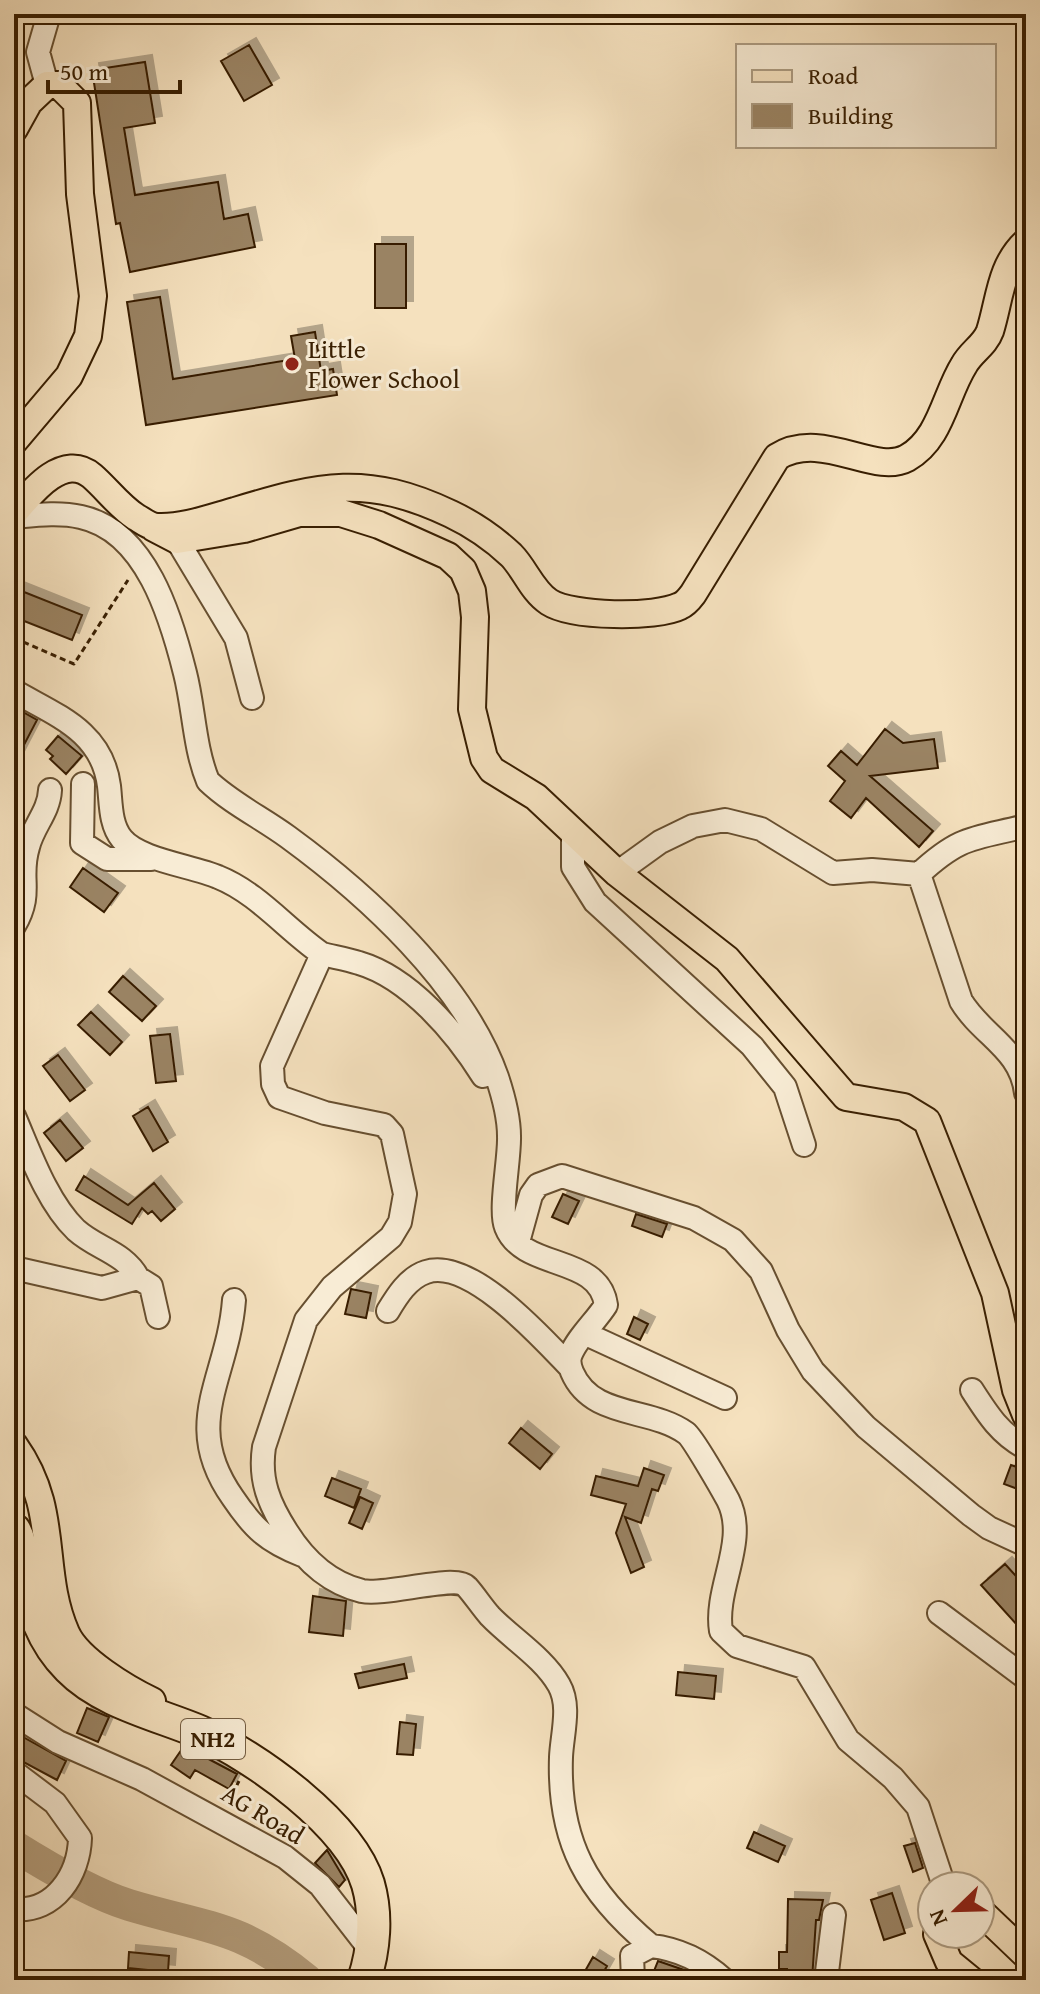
<svg xmlns="http://www.w3.org/2000/svg" width="1040" height="1994" viewBox="0 0 1040 1994" font-family="'Gentium Book Plus',serif">
  <defs>
    <filter id="shadow"><feDropShadow dx="7" dy="-7" stdDeviation="0" flood-color="#0004"/></filter>
  </defs>
  <rect width="100%" height="100%" fill="#f5e1be"/>
  <filter id="stains"><feTurbulence type="fractalNoise" baseFrequency=".0025" numOctaves="4"/><feColorMatrix values="0 0 0 0 .2 0 0 0 0 .09 0 0 0 0 .02 0 0 0 .5 -.17"/></filter>
  <radialGradient id="worn" r=".72"><stop offset=".6" stop-color="#630" stop-opacity="0"/><stop offset="1" stop-color="#630" stop-opacity=".3"/></radialGradient>
  <g fill="none" stroke-linecap="round" stroke-linejoin="round">
    <path stroke="#b59f7e" stroke-width="32" d="M14,1846C46,1866 93,1894 129,1905C205,1928 241,1925 307,1980"/>
  </g>
  <path fill="#9a8363" stroke="#381e01" stroke-width="2" filter="url(#shadow)" d="M249,45L272,85L244,101L221,61Z
    M145,62L155,123L124,128L135,195L218,182L224,219L248,214L255,247L130,272L120,223L116,224L92,70Z
    M375,244H406V308H375Z
    M160,297L173,379L295,359L291,336L315,332L321,371L333,369L337,395L146,425L127,302Z
    M14,588L82,615L72,640L14,617Z
    M14,707L37,720L14,764Z
    M885,729L903,743L934,739L938,768L870,776L933,831L919,847L866,798L851,818L830,801L845,781L828,766L841,751L857,765Z
    M58,736L82,756L66,774L50,759L53,756L46,750Z
    M83,868L118,893L104,912L70,887Z
    M123,976L156,1006L142,1021L109,992Z
    M91,1012L122,1042L110,1055L78,1025Z
    M170,1034L176,1081L156,1083L150,1036Z
    M58,1055L85,1090L70,1101L43,1066Z
    M148,1107L168,1142L153,1151L133,1116Z
    M60,1120L83,1148L66,1161L44,1133Z
    M84,1176L128,1205L154,1183L175,1209L161,1221L152,1211L148,1214L142,1208L132,1224L76,1190Z
    M563,1194L579,1201L568,1224L552,1217Z
    M636,1214L667,1224L662,1237L632,1226Z
    M351,1289L371,1293L366,1318L345,1314Z
    M634,1317L648,1324L640,1340L627,1334Z
    M521,1428L552,1454L540,1469L509,1443Z
    M1011,1465L1026,1470V1492L1004,1484Z
    M644,1468L664,1475L658,1491L652,1489L641,1523L625,1517L644,1567L631,1573L616,1533L626,1504L591,1495L596,1476L638,1486Z
    M332,1478L361,1489L354,1508L325,1496Z
    M360,1497L373,1503L362,1529L349,1523Z
    M1005,1564L1026,1587V1635L981,1585Z
    M313,1596L346,1601L343,1636L309,1632Z
    M404,1664L407,1678L359,1688L355,1674Z
    M678,1672L716,1676L714,1699L676,1695Z
    M87,1708L109,1717L98,1742L77,1733Z
    M400,1722L416,1724L413,1755L397,1754Z
    M14,1732L66,1761L57,1780L14,1757Z
    M184,1746L237,1774L229,1789L195,1770L190,1778L171,1765Z
    M754,1832L785,1846L778,1862L747,1848Z
    M915,1843L923,1868L913,1872L904,1846Z
    M327,1850L345,1880L339,1887L315,1863Z
    M892,1893L905,1933L884,1940L871,1900Z
    M788,1899L823,1900L819,1920H816L812,1980L787,1978V1969H779V1952H787Z
    M129,1952L169,1956L168,1972L128,1968Z
    M593,1957L607,1966L599,1980H580Z
    M658,1961L684,1970L702,1980H660L652,1976Z"/>
  <g fill="none" stroke-linecap="round" stroke-linejoin="round">
    <g stroke="#674f30" stroke-width="26">
      <path id="minor" d="M47,85L38,52L49,14
        M14,517C36,515 59,512 81,517C146,531 171,617 185,673C194,708 194,747 208,781C231,803 262,818 288,837C366,894 464,983 497,1077C503,1095 509,1118 509,1136C510,1158 499,1210 506,1227C523,1271 599,1254 606,1305C596,1321 577,1338 571,1354C568,1360 570,1367 572,1372C592,1419 650,1407 686,1433C693,1438 722,1489 728,1500C749,1541 714,1588 721,1631L737,1646L804,1667L848,1740L893,1778L918,1807L944,1886
        M177,540L236,638L252,698
        M14,691C57,716 102,731 109,786C111,803 110,825 122,839C139,860 193,866 218,877C258,893 287,930 322,954
        M83,784L82,843L107,859H151
        M1026,826C974,839 961,835 919,874L961,1001C982,1036 1021,1049 1026,1093
        M573,833V867L595,902L752,1046L785,1087L804,1145
        M617,873L660,842L693,826L725,820L761,829L833,873L872,870L919,874
        M14,926C34,892 18,879 28,847C33,826 49,812 50,790
        M483,1076C456,1033 410,978 359,963C347,959 334,957 322,954L272,1066L273,1084L279,1097L325,1113L384,1125L392,1134L405,1194L400,1222L391,1237L332,1287L306,1320L264,1447C259,1480 269,1504 287,1532C304,1559 329,1583 362,1591C386,1596 456,1574 467,1587C475,1596 482,1607 490,1616C511,1638 544,1658 559,1685C571,1706 562,1734 561,1757C558,1842 587,1892 651,1946
        M14,1116C30,1153 47,1202 76,1230C97,1249 124,1252 138,1278
        M518,1242L531,1195L538,1185L562,1176L694,1218L733,1240L761,1271L788,1330L813,1371L866,1427L971,1515L989,1528L1026,1545
        M14,1268L102,1288L138,1278L151,1286L158,1317
        M234,1300C228,1379 180,1423 233,1498C254,1529 267,1541 302,1555
        M388,1311C397,1296 408,1278 426,1272C470,1257 542,1338 570,1367
        M586,1334L725,1398
        M972,1390C988,1415 1000,1434 1026,1448
        M939,1613L1026,1678
        M14,1714L58,1742L142,1779L285,1857L320,1885L372,1952
        M14,1772L55,1803L80,1838C79,1874 55,1913 14,1909
        M633,1980L632,1956L651,1946C679,1949 703,1961 724,1980
        M826,1980L834,1915"/>
    </g>
    <g stroke="#381e01" stroke-width="30">
      <path id="major" d="M14,129L29,102L47,85H59L77,103L80,194L93,296L88,336L69,376L14,441
        M14,513C30,494 63,451 92,476C107,489 119,506 136,517C143,521 150,527 158,527C183,528 210,518 235,511C320,485 367,474 451,514C472,524 495,540 511,555C525,569 532,591 549,602C572,617 656,618 680,606C685,604 690,598 693,594L777,457C822,429 874,476 907,458C941,439 945,395 964,365C971,352 985,345 990,331C1000,299 1000,266 1026,242
        M154,528L177,540L244,529L299,513H341L379,525L448,556L463,570L472,591L475,617L472,709L484,758L492,770L536,797L617,873L727,959L846,1097L904,1107L927,1121L995,1293L1016,1390L1026,1415
        M14,1445C61,1511 38,1569 66,1633C78,1660 127,1689 152,1701
        M980,1911L1026,1955
        M937,1934L949,1962L971,1980"/>
    </g>
    <g stroke="#381e01" stroke-width="36">
      <path id="highway" d="M14,1530C21,1541 21,1558 24,1571C32,1608 42,1641 69,1668C102,1702 157,1714 200,1732C255,1756 350,1824 368,1884C377,1915 374,1950 364,1980"/>
    </g>
    <path stroke="#381e01" stroke-width="3" stroke-dasharray="6 4" stroke-linecap="butt" d="M14,638L74,664L128,580
      M228,1803L239,1781"/>
    <use href="#minor" stroke="#f8ecd5" stroke-width="22"/>
    <use href="#major" stroke="#f5e1be" stroke-width="26"/>
    <use href="#highway" stroke="#f5e1be" stroke-width="32"/>
  </g>
  <circle fill="#8f2418" stroke="#f8ecd5" stroke-width="3" cx="292" cy="364" r="8"/>
  <g text-anchor="middle" stroke-width="6" stroke-linejoin="round" paint-order="stroke">
    <rect fill="#f8ecd5" stroke="#725c41" stroke-width="2" x="181" y="1719" width="64" height="40" rx="6"/>
    <g font-size="24" font-weight="bold" fill="#381e01">
      <text x="213" y="1747">NH2</text>
    </g>
    <g font-size="26" fill="#381e01" stroke="#f8ecd5" text-anchor="start">
      <text x="308" y="358">Little<tspan x="308" dy="30">Flower School</tspan></text>
    </g>
    <g font-size="26" fill="#381e01" stroke="#f8ecd5">
      <text transform="translate(263 1814) rotate(31)" y="9">AG Road</text>
    </g>
  </g>
  <rect width="1040" height="1994" fill="none" stroke="#f5e1be" stroke-width="48"/>
  <rect x="16" y="16" width="1008" height="1962" fill="none" stroke="#381e01" stroke-width="4"/>
  <rect x="24" y="24" width="992" height="1946" fill="none" stroke="#381e01" stroke-width="2"/>
  <rect x="736" y="44" width="260" height="104" fill="#f8ecd5" stroke="#ab9a80" stroke-width="2"/>
  <rect x="752" y="70" width="40" height="12" fill="#f5e1be" stroke="#ab9a80" stroke-width="2"/>
  <text x="808" y="84" font-size="24" fill="#381e01">Road</text>
  <rect x="752" y="104" width="40" height="24" fill="#9a8363" stroke="#ab9a80" stroke-width="2"/>
  <text x="808" y="124" font-size="24" fill="#381e01">Building</text>
  <g transform="translate(956 1910) rotate(247)"><circle r="38" fill="#f8ecd5" stroke="#ab9a80" stroke-width="2"/>
  <path d="M0-6L14 30L0 20L-14 30Z" fill="#8f2418"/>
  <text y="-12" font-size="22" font-weight="bold" text-anchor="middle" fill="#381e01">N</text>
  </g>
  <path d="M48 80v12h132v-12" fill="none" stroke="#381e01" stroke-width="4"/>
  <text x="60" y="80" font-size="24" fill="#381e01" stroke="#f8ecd5" stroke-width="6" paint-order="stroke">50 m</text>
  <rect width="100%" height="100%" filter="url(#stains)"/>
  <rect width="100%" height="100%" fill="url(#worn)"/>
</svg>
